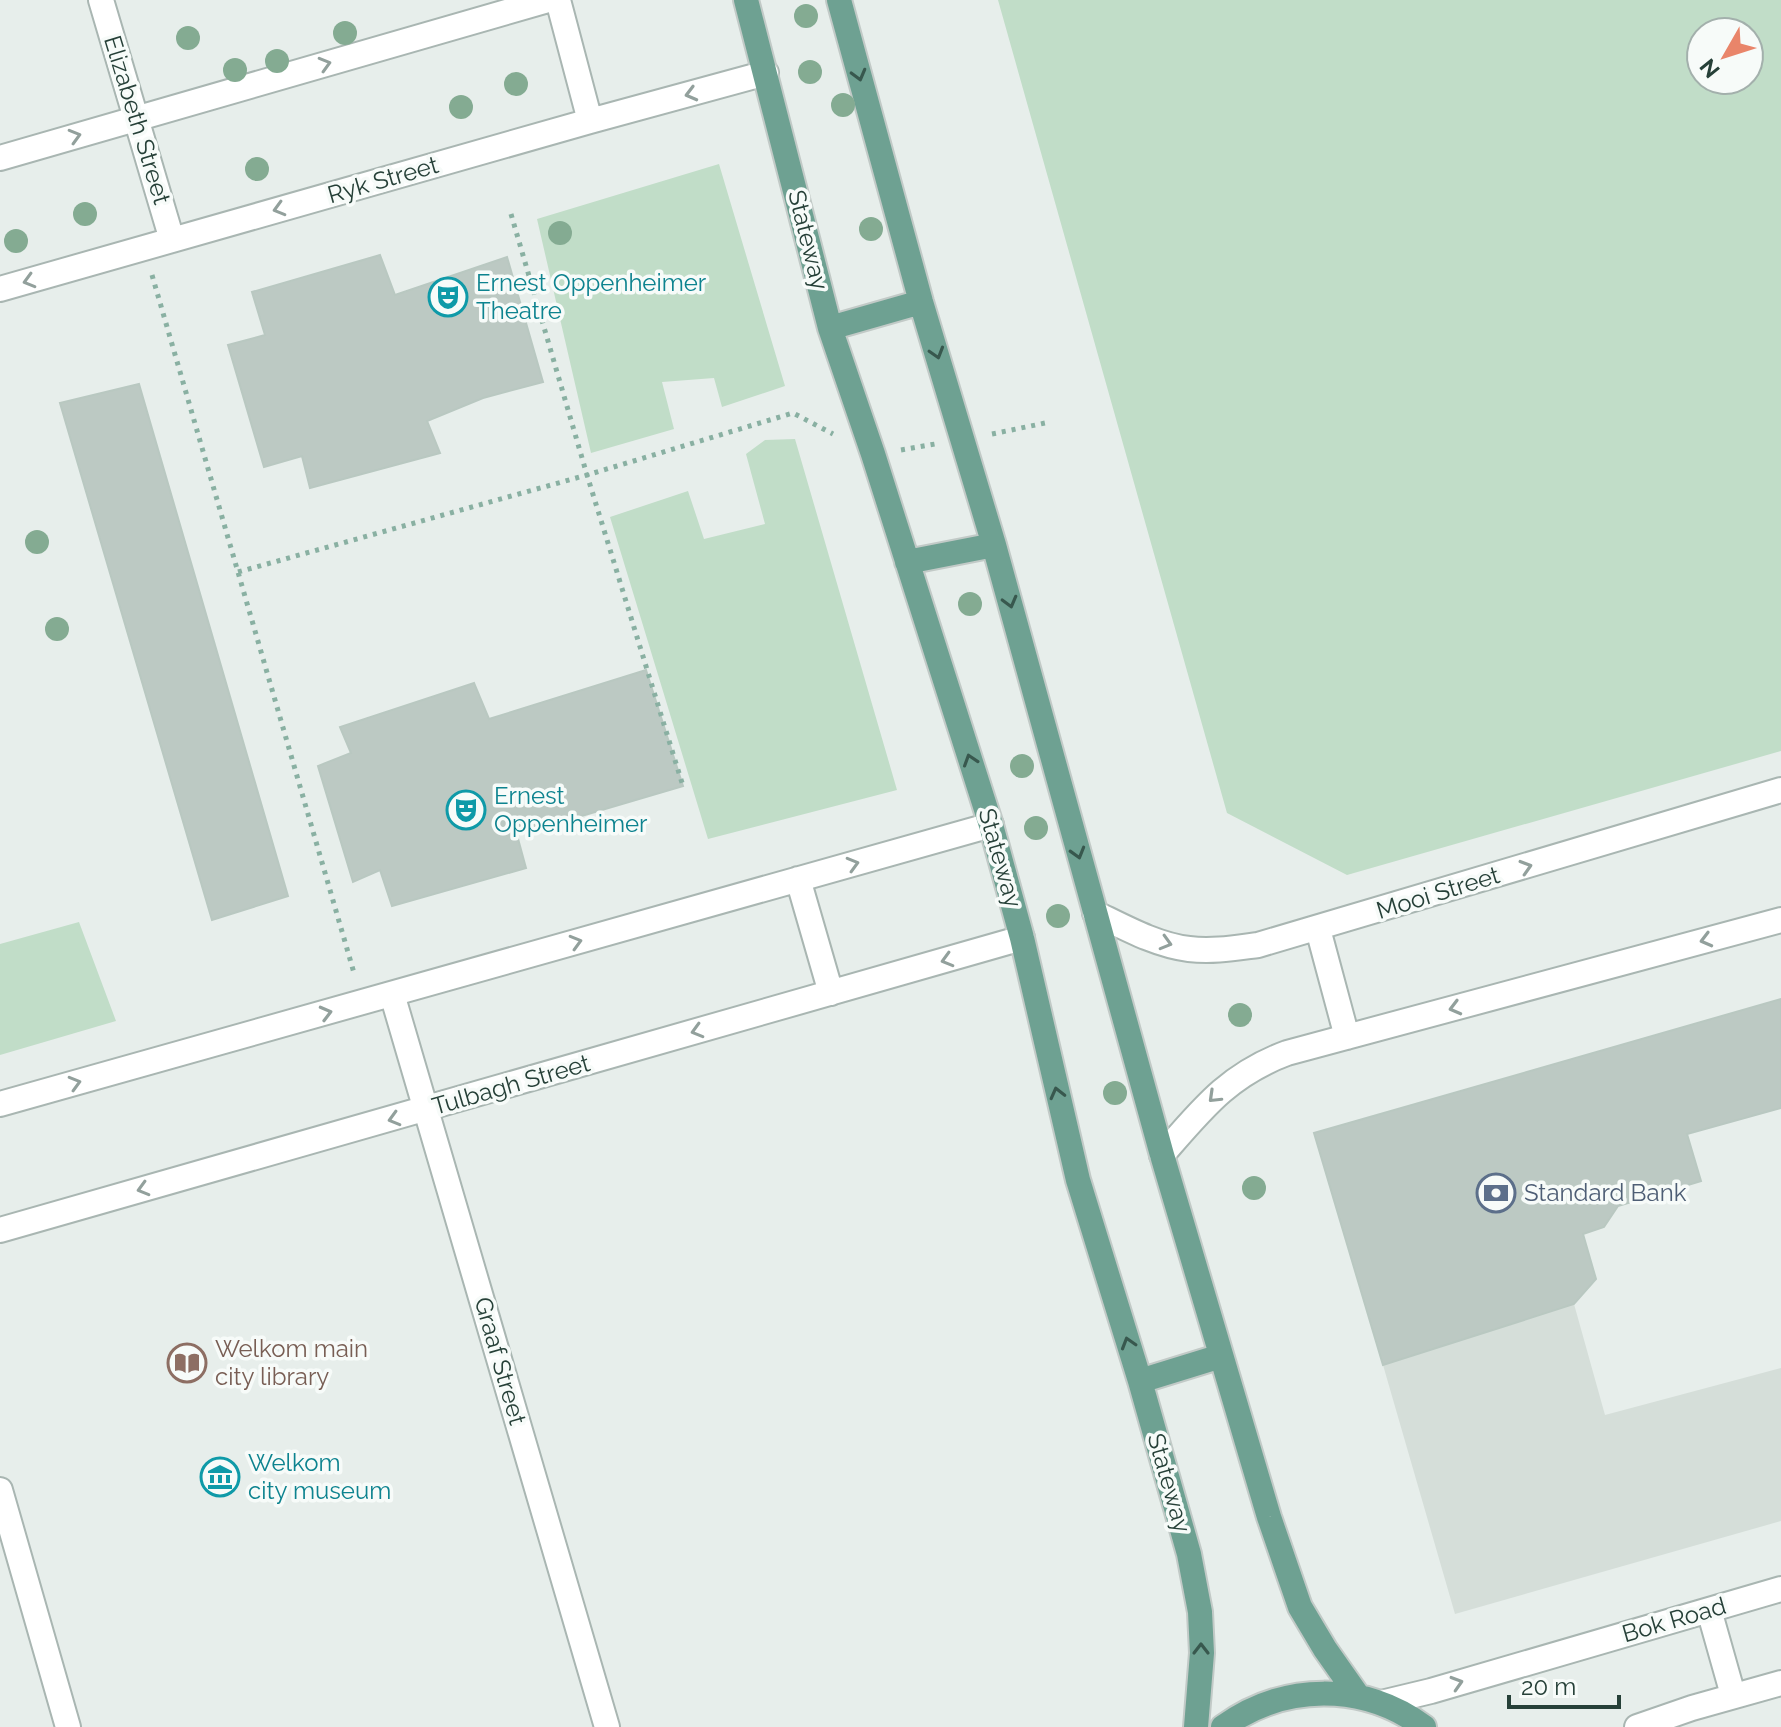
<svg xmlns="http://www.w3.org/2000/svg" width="1781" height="1727" viewBox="0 0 1781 1727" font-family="Raleway,sans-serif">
  <rect width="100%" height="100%" fill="#e7eeeb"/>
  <path fill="#d5ded9" d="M1574,1304L1605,1415L1781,1368V1521L1455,1614L1383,1365Z"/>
  <path fill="#c1ddc8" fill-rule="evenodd" d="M998,0H1781V751L1347,875L1227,813ZM1701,32H1749V80H1701Z
    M719,164L785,386L722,407L714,378L662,382L674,429L591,453L537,219Z
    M795,439L897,790L708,839L610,517L688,491L704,539L765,524L746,454L765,440Z
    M79,922L116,1021L0,1055V944Z"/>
  <path fill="#bcc9c3" stroke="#b9c8c1" stroke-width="2" d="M380,255L395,295L507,257L543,382L483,398L427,421L440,453L310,488L302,456L264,467L228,345L265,335L252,292Z
    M139,384L288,896L212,920L60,403Z
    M646,670L683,786L517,835L526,868L392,906L380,870L353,882L318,766L351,753L340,727L474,683L489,719Z
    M1781,999V1108L1687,1134L1701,1181L1618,1206L1604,1227L1583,1234L1596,1279L1574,1304L1383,1365L1314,1133Z"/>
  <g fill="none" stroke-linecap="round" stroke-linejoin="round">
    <g stroke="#a9b6b2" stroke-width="28">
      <path id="minor" d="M101,0L172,240
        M558,0L590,121
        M0,158L548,0
        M0,289L590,121L766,73
        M798,879L831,993
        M1095,913C1124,927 1156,945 1189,949C1212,952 1235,948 1258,945L1781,790
        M1318,929L1347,1037
        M392,994L607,1727
        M0,1104L991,825
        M1162,1155C1202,1109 1228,1075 1287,1053L1781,920
        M0,1230L1022,938
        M0,1490L68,1727
        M1709,1610L1733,1695
        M1381,1703L1431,1691L1781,1589
        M1637,1727L1692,1708L1781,1683"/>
    </g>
    <g stroke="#c2cac7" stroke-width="28">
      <path id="major" d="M746,0L830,328L873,454L991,825L1022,938L1078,1180L1140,1381L1189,1554L1200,1612L1202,1653L1196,1727
        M839,0L921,302L994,545L1162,1155L1269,1517L1300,1607L1325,1649L1358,1696
        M830,328L921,302
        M907,562L994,545
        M1140,1381L1221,1356
        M1223,1727C1284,1683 1363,1682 1424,1727"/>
    </g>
    <path stroke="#89b0a2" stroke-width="5" stroke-dasharray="4 6" stroke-linecap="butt" d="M511,214L587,475L683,786
      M152,275L354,973
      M992,434L1050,422
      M901,450L935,444
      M238,572L587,475L793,413L833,434"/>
    <use href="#minor" stroke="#fff" stroke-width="24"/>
    <use href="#major" stroke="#6ea192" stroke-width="24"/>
  </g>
  <g fill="#84ab92">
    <circle cx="806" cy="16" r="12"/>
    <circle cx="345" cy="33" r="12"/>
    <circle cx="188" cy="38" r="12"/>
    <circle cx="277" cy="61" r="12"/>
    <circle cx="235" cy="70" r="12"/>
    <circle cx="810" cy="72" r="12"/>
    <circle cx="516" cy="84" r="12"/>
    <circle cx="843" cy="105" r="12"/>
    <circle cx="461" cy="107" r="12"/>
    <circle cx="257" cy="169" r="12"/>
    <circle cx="85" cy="214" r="12"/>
    <circle cx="871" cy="229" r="12"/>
    <circle cx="560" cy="233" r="12"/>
    <circle cx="16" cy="241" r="12"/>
    <circle cx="37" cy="542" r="12"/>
    <circle cx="970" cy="604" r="12"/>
    <circle cx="57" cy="629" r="12"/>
    <circle cx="1022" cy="766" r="12"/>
    <circle cx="1036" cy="828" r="12"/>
    <circle cx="1058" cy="916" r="12"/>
    <circle cx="1240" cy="1015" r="12"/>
    <circle cx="1115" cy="1093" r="12"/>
    <circle cx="1254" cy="1188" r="12"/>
  </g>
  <defs><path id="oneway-chevron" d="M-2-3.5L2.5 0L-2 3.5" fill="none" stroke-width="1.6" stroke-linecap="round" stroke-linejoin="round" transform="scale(2)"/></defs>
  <g stroke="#92a09c">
    <use href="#oneway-chevron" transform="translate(325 64) rotate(-16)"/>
    <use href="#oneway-chevron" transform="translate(691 94) rotate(165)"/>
    <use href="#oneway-chevron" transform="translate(75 136) rotate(-16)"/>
    <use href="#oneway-chevron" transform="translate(279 209) rotate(164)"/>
    <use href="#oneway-chevron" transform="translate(29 281) rotate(164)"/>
    <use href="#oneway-chevron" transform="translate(853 864) rotate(-16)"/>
    <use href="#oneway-chevron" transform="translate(1526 867) rotate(-17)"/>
    <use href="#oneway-chevron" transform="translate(1706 940) rotate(165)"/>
    <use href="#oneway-chevron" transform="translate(576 942) rotate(-16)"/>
    <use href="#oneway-chevron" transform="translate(1166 943) rotate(16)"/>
    <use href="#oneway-chevron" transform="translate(947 960) rotate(164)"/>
    <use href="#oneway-chevron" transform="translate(1455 1008) rotate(165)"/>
    <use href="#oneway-chevron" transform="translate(326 1013) rotate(-15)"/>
    <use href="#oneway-chevron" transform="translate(697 1031) rotate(164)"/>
    <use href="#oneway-chevron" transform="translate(75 1083) rotate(-16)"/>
    <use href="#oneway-chevron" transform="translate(1214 1097) rotate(136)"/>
    <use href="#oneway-chevron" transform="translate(394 1119) rotate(164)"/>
    <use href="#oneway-chevron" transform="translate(143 1189) rotate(164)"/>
    <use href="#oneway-chevron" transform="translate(1457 1683) rotate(-17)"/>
  </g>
  <g stroke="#38584e">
    <use href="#oneway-chevron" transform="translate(859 75) rotate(75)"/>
    <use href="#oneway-chevron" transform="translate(937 353) rotate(73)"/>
    <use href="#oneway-chevron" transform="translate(1010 602) rotate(75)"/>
    <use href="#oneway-chevron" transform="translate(970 760) rotate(-108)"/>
    <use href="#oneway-chevron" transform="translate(1078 853) rotate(74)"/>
    <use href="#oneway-chevron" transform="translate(1057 1093) rotate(-104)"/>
    <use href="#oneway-chevron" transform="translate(1128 1343) rotate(-107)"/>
    <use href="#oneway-chevron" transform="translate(1201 1649) rotate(-90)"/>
  </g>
  <defs>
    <g id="theatre-ring" transform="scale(2)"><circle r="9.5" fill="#f7fbf9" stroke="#0f9aa8" stroke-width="1.5"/><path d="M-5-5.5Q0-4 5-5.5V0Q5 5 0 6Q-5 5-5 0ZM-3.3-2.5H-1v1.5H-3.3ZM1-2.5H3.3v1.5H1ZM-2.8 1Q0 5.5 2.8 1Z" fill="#0f9aa8"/></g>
    <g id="bank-ring" transform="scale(2)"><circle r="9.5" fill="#f7fbf9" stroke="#5c6f8a" stroke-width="1.5"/><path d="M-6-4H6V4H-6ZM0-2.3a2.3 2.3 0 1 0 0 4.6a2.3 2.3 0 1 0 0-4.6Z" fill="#5c6f8a"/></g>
    <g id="library-ring" transform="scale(2)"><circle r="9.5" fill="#f7fbf9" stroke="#8d6e63" stroke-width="1.5"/><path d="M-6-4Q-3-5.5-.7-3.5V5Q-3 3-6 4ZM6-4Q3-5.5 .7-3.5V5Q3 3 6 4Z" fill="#8d6e63"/></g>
    <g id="museum-ring" transform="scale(2)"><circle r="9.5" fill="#f7fbf9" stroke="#0f9aa8" stroke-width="1.5"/><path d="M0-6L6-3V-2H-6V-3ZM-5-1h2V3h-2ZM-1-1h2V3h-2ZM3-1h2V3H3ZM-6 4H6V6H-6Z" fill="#0f9aa8"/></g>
  </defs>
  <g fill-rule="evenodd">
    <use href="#theatre-ring" x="448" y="297"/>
    <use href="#theatre-ring" x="466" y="810"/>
    <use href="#bank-ring" x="1496" y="1193"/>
    <use href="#library-ring" x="187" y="1363"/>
    <use href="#museum-ring" x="220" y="1477"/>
  </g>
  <g text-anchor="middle" stroke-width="7" stroke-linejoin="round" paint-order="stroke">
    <g font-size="24" fill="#264038" stroke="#f7fbf9">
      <text transform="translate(137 120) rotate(73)" y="8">Elizabeth Street</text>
      <text transform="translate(383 180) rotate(-16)" y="8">Ryk Street</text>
      <text transform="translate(808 240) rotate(76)" y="8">Stateway</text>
      <text transform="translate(1000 858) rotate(74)" y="8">Stateway</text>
      <text transform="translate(1438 893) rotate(-17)" y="8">Mooi Street</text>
      <text transform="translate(511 1085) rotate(-16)" y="8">Tulbagh Street</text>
      <text transform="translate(500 1361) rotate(74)" y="8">Graaf Street</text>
      <text transform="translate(1169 1483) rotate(74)" y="8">Stateway</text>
      <text transform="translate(1674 1620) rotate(-16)" y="8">Bok Road</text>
    </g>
    <g font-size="24" fill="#0d838f" stroke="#f7fbf9" text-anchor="start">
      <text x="476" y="291">Ernest Oppenheimer<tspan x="476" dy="28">Theatre</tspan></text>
      <text x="494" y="804">Ernest<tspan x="494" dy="28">Oppenheimer</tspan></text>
      <text x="248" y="1471">Welkom<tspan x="248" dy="28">city museum</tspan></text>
    </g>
    <g font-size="24" fill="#4e5e75" stroke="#f7fbf9" text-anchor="start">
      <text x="1524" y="1201">Standard Bank</text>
    </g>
    <g font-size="24" fill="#785e54" stroke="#f7fbf9" text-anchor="start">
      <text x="215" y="1357">Welkom main<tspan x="215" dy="28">city library</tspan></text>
    </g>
  </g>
  <g transform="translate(1725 56) rotate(231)"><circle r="38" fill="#f7fbf9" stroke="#a3b0ac" stroke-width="2"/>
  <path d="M0-6L14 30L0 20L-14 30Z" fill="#e9856a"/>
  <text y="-12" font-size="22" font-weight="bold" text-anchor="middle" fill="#264038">N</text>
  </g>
  <path d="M1509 1695v12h110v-12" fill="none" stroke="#264038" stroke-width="4"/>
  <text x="1521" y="1695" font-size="24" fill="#264038" stroke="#f7fbf9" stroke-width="6" paint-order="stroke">20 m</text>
</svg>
